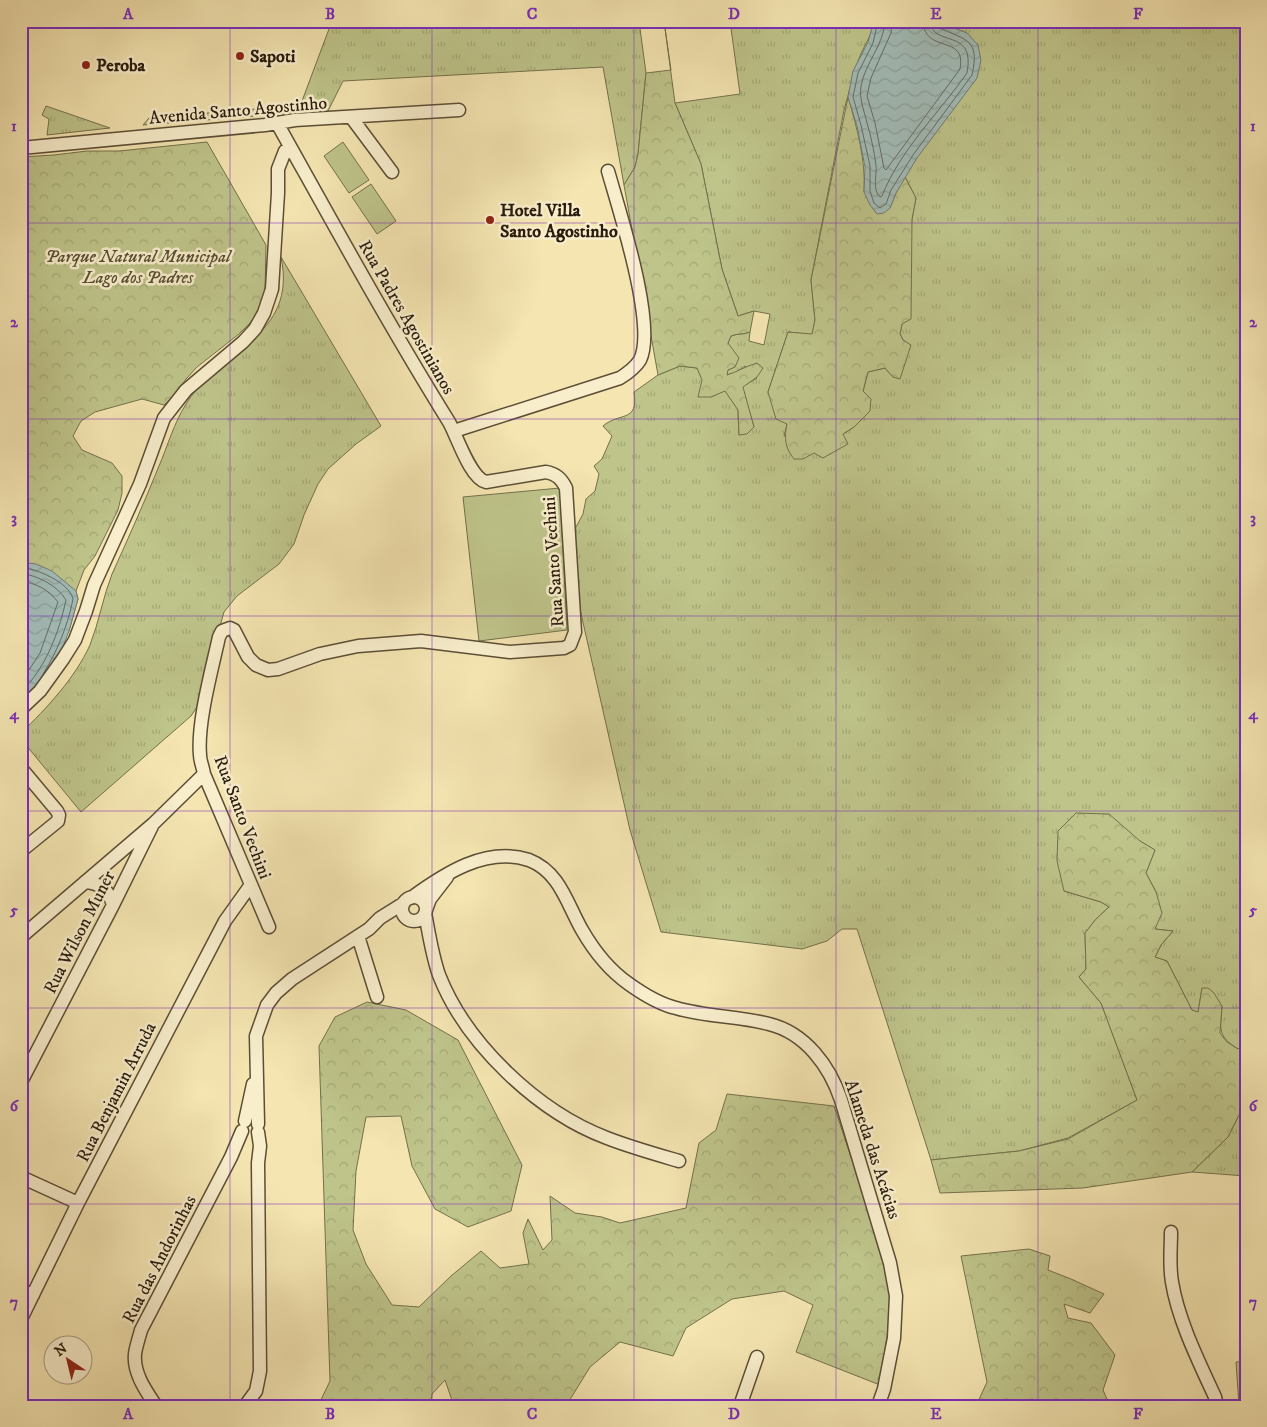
<svg xmlns="http://www.w3.org/2000/svg" width="1267" height="1427" viewBox="0 0 1267 1427" font-family="'IM FELL DW Pica',serif">
  <defs>
    <pattern id="grass-tufts" width="24" height="20" patternUnits="userSpaceOnUse" patternTransform="scale(1.25)"><rect width="24" height="20" fill="#bec48a"/><path d="M3 7l-1-3M5 7V3M7 7l1-3M15 17l-1-3M17 17v-4M19 17l1-3" fill="none" stroke="#a3a876"/></pattern>
    <pattern id="forest-crowns" width="20" height="18" patternUnits="userSpaceOnUse" patternTransform="scale(1.25)"><rect width="20" height="18" fill="#bec48a"/><path d="M2 6a3 3 0 1 1 6 0M12 15a3 3 0 1 1 6 0" fill="none" stroke="#a3a876"/></pattern>
    <pattern id="water-waves" width="16" height="10" patternUnits="userSpaceOnUse" patternTransform="scale(1.25)"><rect width="16" height="10" fill="#a2bcb8"/><path d="M0 5q4-4 8 0t8 0" fill="none" stroke="#8ca19d"/></pattern>
  </defs>
  <rect width="100%" height="100%" fill="#f4e5b1"/>
  <filter id="stains"><feTurbulence type="fractalNoise" baseFrequency=".004" numOctaves="4"/><feColorMatrix values="0 0 0 0 .2 0 0 0 0 .09 0 0 0 0 .02 0 0 0 .5 -.17"/></filter>
  <radialGradient id="worn" r=".72"><stop offset=".6" stop-color="#630" stop-opacity="0"/><stop offset="1" stop-color="#630" stop-opacity=".3"/></radialGradient>
  <path fill="url(#grass-tufts)" stroke="#74704c" d="M332,21H639L646,73L638,154L635,167L624,185L603,67L343,81L326,115L296,117Z
    M730,21H874C872,36 863,47 858,61C852,77 849,94 844,110L811,280L815,320L812,335L788,332L768,392L787,424L784,436L843,434L854,427L868,372L885,368L893,377L900,378L910,345L903,340L900,334L902,324L912,219L916,198L905,177L917,157L967,33L936,21H1246V1041L1238,1049C1217,1036 1220,1029 1222,1006L1202,988L1198,1013L1192,1010L1167,961L1155,957L1161,945L1173,931L1155,929L1156,892L1146,873L1155,850L1140,841L1064,891L1101,902L1109,907L1096,919L1085,933L1086,969L1079,977L1101,1003L1137,1100L1068,1138L1019,1151L931,1160L857,929H842L827,941L802,949L661,932L630,830L575,587L569,540L583,514L586,499L595,491L599,474L594,466L602,459L612,436L603,426C619,412 639,423 634,392L658,375L680,366L697,368L711,397L725,390L738,410L739,435L754,427L742,387L757,378L745,366L735,373L726,375L728,370L735,367L728,343L731,336C738,333 743,335 750,332L749,341L764,345L770,314L754,311L738,316L722,269L701,164L675,103L740,94Z
    M46,106L110,128L47,135L49,119L42,115Z
    M292,106L293,113L143,125L149,118Z
    M281,257L381,426L356,444L328,469L318,484L304,515L294,544L279,564L237,596L224,612L197,707L191,716L81,812L21,739V733C47,708 75,678 90,645C99,622 103,597 112,574C128,539 144,503 159,466C168,445 174,423 186,404C220,349 298,337 281,257Z
    M1246,1101V1176L1192,1172L1228,1137Z"/>
  <path fill="url(#forest-crowns)" stroke="#74704c" d="M664,21L675,103L701,164L722,269L738,316L754,311L750,332C743,335 738,333 731,336L728,343L739,358L735,367L728,370L727,375C737,372 746,366 757,363L763,368L757,377L743,387L754,427L747,434L739,435L738,410L725,391L711,397H698L702,380L697,368L680,366L658,375L624,185L635,167L638,154L646,73L671,70Z
    M848,97C857,128 866,160 864,192L890,208L896,193L905,177L916,198L912,219L911,319L902,324L900,334L903,340L911,345L900,379L893,377L885,368L868,372L863,391L871,399L870,411L854,427L843,434L848,444L823,458L814,453L803,459H794C785,448 784,438 787,424L776,419L768,392L788,332L812,334L815,320L811,280Z
    M207,142L266,245L265,292L260,308L251,322L239,334L197,367L186,379L176,394L164,405L142,399L95,412L81,421L73,436L82,450L112,463L122,476V493L118,510L95,556L84,570L76,591L78,599L69,631L21,708V157L54,155L87,151H119Z
    M1076,813L1109,814L1140,841L1155,850L1146,873L1156,892L1162,913L1155,929L1173,931L1161,945L1155,957L1167,961L1192,1010L1198,1012L1202,988H1208L1214,993L1222,1006L1220,1033L1227,1042L1238,1049L1246,1041V1101L1228,1137L1192,1172L1083,1188L940,1193L931,1160L1019,1151L1068,1139L1137,1100L1101,1003L1079,977L1086,969L1085,933L1096,919L1109,907L1101,902L1064,891L1057,861L1058,831Z
    M367,1002L406,1010L458,1040L522,1165L511,1211L468,1227L435,1209L412,1166L401,1116L366,1117L356,1171L353,1230L366,1264L392,1305L419,1307L451,1276L481,1251L500,1268L529,1264L523,1233L528,1219L543,1250L552,1240L550,1196L575,1213L602,1217L620,1223L686,1208L699,1143L716,1130L727,1094L834,1106L879,1241L892,1302L880,1385L796,1352L813,1305L784,1291L732,1299L686,1328L673,1356L620,1342L590,1367L566,1406H454L445,1380L432,1394L431,1406H318L330,1381L319,1046L335,1017Z
    M1029,1249L1050,1256L1048,1270L1071,1279L1104,1294L1090,1313L1064,1304L1068,1318L1091,1323L1115,1355L1103,1390L1110,1406H976L987,1382L961,1256Z
    M1246,1361V1406H1239L1236,1362Z"/>
  <path fill="#bec48a" stroke="#74704c" d="M343,142L369,180L349,193L324,156Z
    M371,184L396,221L377,234L352,197Z
    M560,488L567,630L479,641L463,497Z"/>
  <path fill="url(#water-waves)" stroke="#727c74" d="M874,21H936L967,33L978,45L981,60L977,78L917,158L896,193L890,208L884,213L877,214L870,205L864,192L865,167L857,126L848,97L853,71L868,42Z
    M21,562L36,564L52,571L76,591L78,599L69,631L57,662L21,708Z"/>
  <g fill="none" stroke-linecap="round" stroke-linejoin="round">
    <path stroke="#666c62" stroke-width="1" d="M878,21L873,43L858,73L853,97L861,125L870,166V191L874,203L880,208L886,204L891,190L913,155L972,75C980,40 967,40 939,28L937,21
      M885,21C884,45 865,63 861,86C859,99 864,110 867,123C871,136 874,151 876,165C877,175 872,190 880,197L882,196C900,150 939,113 967,73C976,26 932,49 930,21
      M892,21L891,33L871,78L867,96L875,123L884,168L886,170L960,69C967,33 924,55 923,21
      M21,567C37,569 69,582 73,599C68,625 57,652 43,674
      M21,573C38,576 57,585 66,600C59,632 46,668 21,692
      M21,581C36,583 49,590 58,602L40,653L21,682"/>
    <g stroke="#5c4e36" stroke-width="15">
      <path id="minor" d="M351,117L392,172
        M21,148L265,125L295,120L459,110
        M454,431L620,378C628,373 635,368 640,360C657,326 619,210 608,171
        M21,709L40,691L63,659L75,640L86,611L94,585L140,484L164,418L186,390L243,342L255,329L264,313L272,289L278,193V169L285,151L290,147
        M21,768L57,811L59,815L58,821L21,851
        M85,882C100,883 109,890 113,905
        M402 909a12 12 0 1 1 24 0a12 12 0 1 1-24 0Z
        M411,898C444,874 486,846 529,860C560,872 567,904 582,930C594,951 609,970 629,984C643,994 659,1004 676,1008C706,1017 739,1016 769,1024C806,1033 830,1067 841,1100L890,1263L896,1296L894,1338L884,1389L878,1406
        M426,910L430,899L447,877
        M425,913C429,934 432,955 439,975C466,1044 538,1112 607,1138C630,1147 655,1154 679,1161
        M269,927L204,774C203,767 200,761 200,755C197,723 212,669 219,637L222,631L230,628L234,630L248,657L256,665L268,670L278,669L320,654L358,646L421,641L510,652L564,648L570,645L575,632L566,488C561,478 556,474 546,472L486,482C470,478 457,436 449,422C388,324 333,223 277,123
        M358,936L377,997
        M21,937L153,824L204,774
        M21,1082L113,905L153,824
        M245,1121L253,1084
        M258,1124L256,1036L267,1005L276,993L292,979L369,929L380,918L404,903
        M21,1177L78,1203
        M1171,1232C1171,1248 1169,1266 1172,1282C1178,1320 1199,1362 1215,1397L1217,1406
        M21,1290L33,1295
        M21,1319L78,1203L225,921L250,886
        M156,1406C146,1391 133,1373 135,1354C136,1346 139,1338 141,1330L231,1157L242,1131
        M245,1406L256,1391L260,1371L258,1163L260,1146L258,1132
        M740,1406L757,1357"/>
    </g>
    <use href="#minor" stroke="#f8eecc" stroke-width="12"/>
  </g>
  <path fill="none" stroke="#7b2cbf" stroke-width="1" stroke-opacity="0.55" d="M230,21V1406M432,21V1406M634,21V1406M836,21V1406M1038,21V1406M21,223H1246M21,419H1246M21,616H1246M21,811H1246M21,1008H1246M21,1204H1246"/>
  <g fill="#8f2418" stroke="#f8eecc" stroke-width="2">
    <circle cx="240" cy="56" r="5"/>
    <circle cx="86" cy="65" r="5"/>
    <circle cx="490" cy="220" r="5"/>
  </g>
  <g text-anchor="middle" stroke-width="5" stroke-linejoin="round" paint-order="stroke">
    <g font-size="18" font-weight="bold" fill="#291b0d" stroke="#f8eecc" text-anchor="start">
      <text x="250" y="62">Sapoti</text>
      <text x="96" y="71">Peroba</text>
      <text x="500" y="216">Hotel Villa<tspan x="500" dy="21">Santo Agostinho</tspan></text>
    </g>
    <g font-size="18" fill="#291b0d" stroke="#f8eecc">
      <text transform="translate(238 110) rotate(-5)" y="6">Avenida Santo Agostinho</text>
      <text transform="translate(407 317) rotate(60)" y="6">Rua Padres Agostinianos</text>
      <text transform="translate(553 562) rotate(-94)" y="6">Rua Santo Vechini</text>
      <text transform="translate(243 817) rotate(69)" y="6">Rua Santo Vechini</text>
      <text transform="translate(79 932) rotate(-63)" y="6">Rua Wilson Muner</text>
      <text transform="translate(116 1092) rotate(-63)" y="6">Rua Benjamin Arruda</text>
      <text transform="translate(873 1149) rotate(72)" y="6">Alameda das Acácias</text>
      <text transform="translate(159 1259) rotate(-63)" y="6">Rua das Andorinhas</text>
    </g>
    <g font-size="18" font-style="italic" fill="#564e32" stroke="#f8eecc">
      <text x="138" y="262">Parque Natural Municipal<tspan x="138" dy="21">Lago dos Padres</tspan></text>
    </g>
  </g>
  <rect width="1267" height="1427" fill="none" stroke="#f4e5b1" stroke-width="55"/>
  <g transform="translate(68 1360) rotate(325)"><circle r="24" fill="#f8eecc" stroke="#a59a80"/>
  <path d="M0-4L9 19L0 12L-9 19Z" fill="#8f2418"/>
  <text y="-8" font-size="14" font-weight="bold" text-anchor="middle" fill="#291b0d">N</text>
  </g>
  <rect x="28" y="28" width="1212" height="1372" fill="none" stroke="#7b2cbf" stroke-width="2"/>
  <g font-size="16" text-anchor="middle" font-weight="bold" fill="#7b2cbf">
    <text x="128" y="19">A</text>
    <text x="330" y="19">B</text>
    <text x="532" y="19">C</text>
    <text x="734" y="19">D</text>
    <text x="936" y="19">E</text>
    <text x="1138" y="19">F</text>
    <text x="14" y="131">1</text>
    <text x="1253" y="131">1</text>
    <text x="14" y="327">2</text>
    <text x="1253" y="327">2</text>
    <text x="14" y="523">3</text>
    <text x="1253" y="523">3</text>
    <text x="14" y="719">4</text>
    <text x="1253" y="719">4</text>
    <text x="14" y="915">5</text>
    <text x="1253" y="915">5</text>
    <text x="14" y="1111">6</text>
    <text x="1253" y="1111">6</text>
    <text x="14" y="1307">7</text>
    <text x="1253" y="1307">7</text>
    <text x="128" y="1419">A</text>
    <text x="330" y="1419">B</text>
    <text x="532" y="1419">C</text>
    <text x="734" y="1419">D</text>
    <text x="936" y="1419">E</text>
    <text x="1138" y="1419">F</text>
  </g>
  <rect width="100%" height="100%" filter="url(#stains)"/>
  <rect width="100%" height="100%" fill="url(#worn)"/>
</svg>
